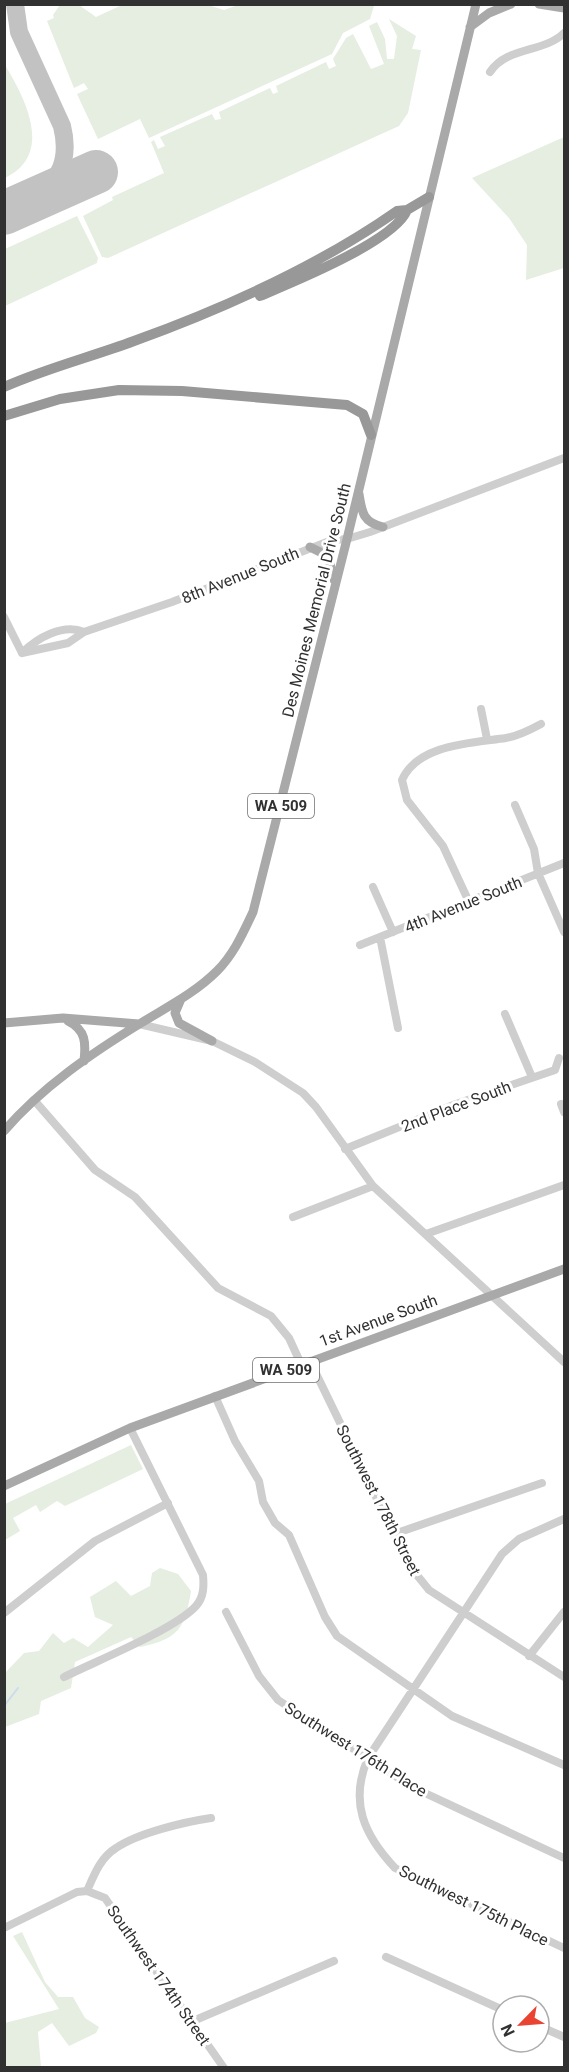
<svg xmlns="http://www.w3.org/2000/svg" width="569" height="2072" viewBox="0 0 569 2072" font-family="Roboto,sans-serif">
  <rect width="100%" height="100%" fill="#fff"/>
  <path fill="#e5eee0" d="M60,5H79L96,17L122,5H208L224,10L241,4L374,6L370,19L343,33L332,54L149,138L140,119L98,139L77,94L88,89L84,83L74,88L47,21L54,18L53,15Z
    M389,19L416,36L412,49L421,50L408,113L399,126L108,258L102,257L83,216L113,200L112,197L164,173L151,142L154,140L158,149L165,146L160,137L212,114L215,120L221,119L219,112L270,88L273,94L278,92L276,86L326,62L329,69L336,66L333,59L346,38L353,34L371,69L384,64L369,26L377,22L385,39L387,59H394L397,36Z
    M5,65C26,100 54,154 5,178Z
    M564,137V268L526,280L527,245L509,218L472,178Z
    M77,216L98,258L97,263L5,306V249Z
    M131,1445L143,1469L65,1506L57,1501L40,1512L36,1505L13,1518L20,1531L5,1540V1504Z
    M160,1568L178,1574L191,1591C185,1628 179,1639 140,1647L131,1637L75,1662L71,1688L41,1701L39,1714L5,1727V1673L24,1653L39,1651L53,1633L64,1643L73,1638L88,1647L113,1625L95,1617L90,1597L116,1581L131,1596L150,1586L152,1573Z
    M22,1932L45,1982L58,1997H73L85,2018L99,2027L96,2033L69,2046L52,2023L38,2032L41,2067H5V2023L59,2009L13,1936Z"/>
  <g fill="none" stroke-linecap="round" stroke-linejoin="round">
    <path stroke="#ccdbee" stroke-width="2" d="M4,1706L18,1688
      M4,2066L6,2068"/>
    <path stroke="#c2c2c2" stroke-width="18" d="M15,4L19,32L62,126C70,158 61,181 34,199"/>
    <path stroke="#c2c2c2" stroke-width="44" d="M4,213L96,172"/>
    <path stroke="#cecece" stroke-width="8" d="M490,72C507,46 544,53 564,33
      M4,617L22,653
      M22,653L68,643L84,632L172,602L332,540L347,539L370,532L564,458
      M22,653C37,638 63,623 84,632
      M481,709L487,739
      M515,805L534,849L538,873L564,932
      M373,887L393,932
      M469,902L443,846L407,800L402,780C418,744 472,743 506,738C518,736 530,730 541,724
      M380,937L398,1028
      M360,945L564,863
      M505,1014L532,1077
      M139,1024L212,1041L255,1062L303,1093L316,1107L373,1186L564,1362
      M34,1100L95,1170L135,1197L218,1288L271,1316L289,1338L301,1364
      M561,1104L564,1112
      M345,1149L456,1104L555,1070L559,1058
      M293,1217L373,1186
      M426,1234L564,1185
      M310,1361L394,1534L412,1569L429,1590L564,1677
      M215,1396L235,1441L259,1481L263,1502L275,1523L289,1535L325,1617L337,1636L452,1716L564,1765
      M564,1519L519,1539L502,1554L368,1758C349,1802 364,1835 395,1868L564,1948
      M394,1534L542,1483
      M226,1612L259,1676L278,1700L412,1787L564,1858
      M4,1613L95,1541L168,1503
      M529,1656L564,1612
      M64,1677C96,1661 174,1630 196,1606C204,1597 204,1586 203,1575L130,1428
      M87,1891C94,1875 100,1858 116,1848C138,1833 184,1822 211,1818
      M4,1928L77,1892L87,1891L105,1898L224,2068
      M386,1957L503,2010
      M193,2021L334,1961
      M539,2026L564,2037"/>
    <path stroke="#a9a9a9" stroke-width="9" d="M539,4L564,8
      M470,27L489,13L511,4
      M359,494C362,513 363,522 383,527
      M310,547L328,556L334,580
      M181,999L175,1013L179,1023L212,1041
      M68,1021C86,1030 86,1043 84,1061
      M4,1023L63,1018L139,1024
      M4,1131C42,1087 92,1053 141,1023C167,1007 195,993 217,971C234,954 243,933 253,912L347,539L476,4
      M4,1486L130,1428L564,1269"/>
    <path stroke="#989898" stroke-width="10" d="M260,296C293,282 395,241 407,210
      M4,387C47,368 91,357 134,341C225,308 317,267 397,211L407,210L429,197
      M4,416L60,399L119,390L182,391L347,405L363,414L371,435"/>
  </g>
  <g text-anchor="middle" stroke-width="6" stroke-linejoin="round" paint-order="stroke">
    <g fill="#fff" stroke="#6f6f6f" stroke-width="1.5">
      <rect x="248" y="794" width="66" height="24" rx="4.5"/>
      <rect x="253" y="1358" width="66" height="24" rx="4.5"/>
    </g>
    <g font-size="15" font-weight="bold" fill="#313131">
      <text x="281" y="811">WA 509</text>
      <text x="286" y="1375">WA 509</text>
    </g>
    <g font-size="16" fill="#313131" stroke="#fff">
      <text transform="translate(240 575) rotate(-22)" y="6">8th Avenue South</text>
      <text transform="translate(316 600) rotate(-76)" y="6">Des Moines Memorial Drive South</text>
      <text transform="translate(463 904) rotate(-22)" y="6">4th Avenue South</text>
      <text transform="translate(456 1106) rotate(-21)" y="6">2nd Place South</text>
      <text transform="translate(378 1320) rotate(-20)" y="6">1st Avenue South</text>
      <text transform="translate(379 1500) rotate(63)" y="6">Southwest 178th Street</text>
      <text transform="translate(356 1749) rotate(32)" y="6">Southwest 176th Place</text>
      <text transform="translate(474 1905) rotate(26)" y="6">Southwest 175th Place</text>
      <text transform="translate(159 1975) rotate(55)" y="6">Southwest 174th Street</text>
    </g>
  </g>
  <rect width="569" height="2072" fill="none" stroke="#313131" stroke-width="12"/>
  <g transform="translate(521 2024) rotate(245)"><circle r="28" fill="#ffffff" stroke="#adadad" stroke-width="1.5"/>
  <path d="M0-4.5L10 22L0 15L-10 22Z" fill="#ea4332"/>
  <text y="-9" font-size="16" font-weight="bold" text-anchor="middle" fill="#313131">N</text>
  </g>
</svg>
